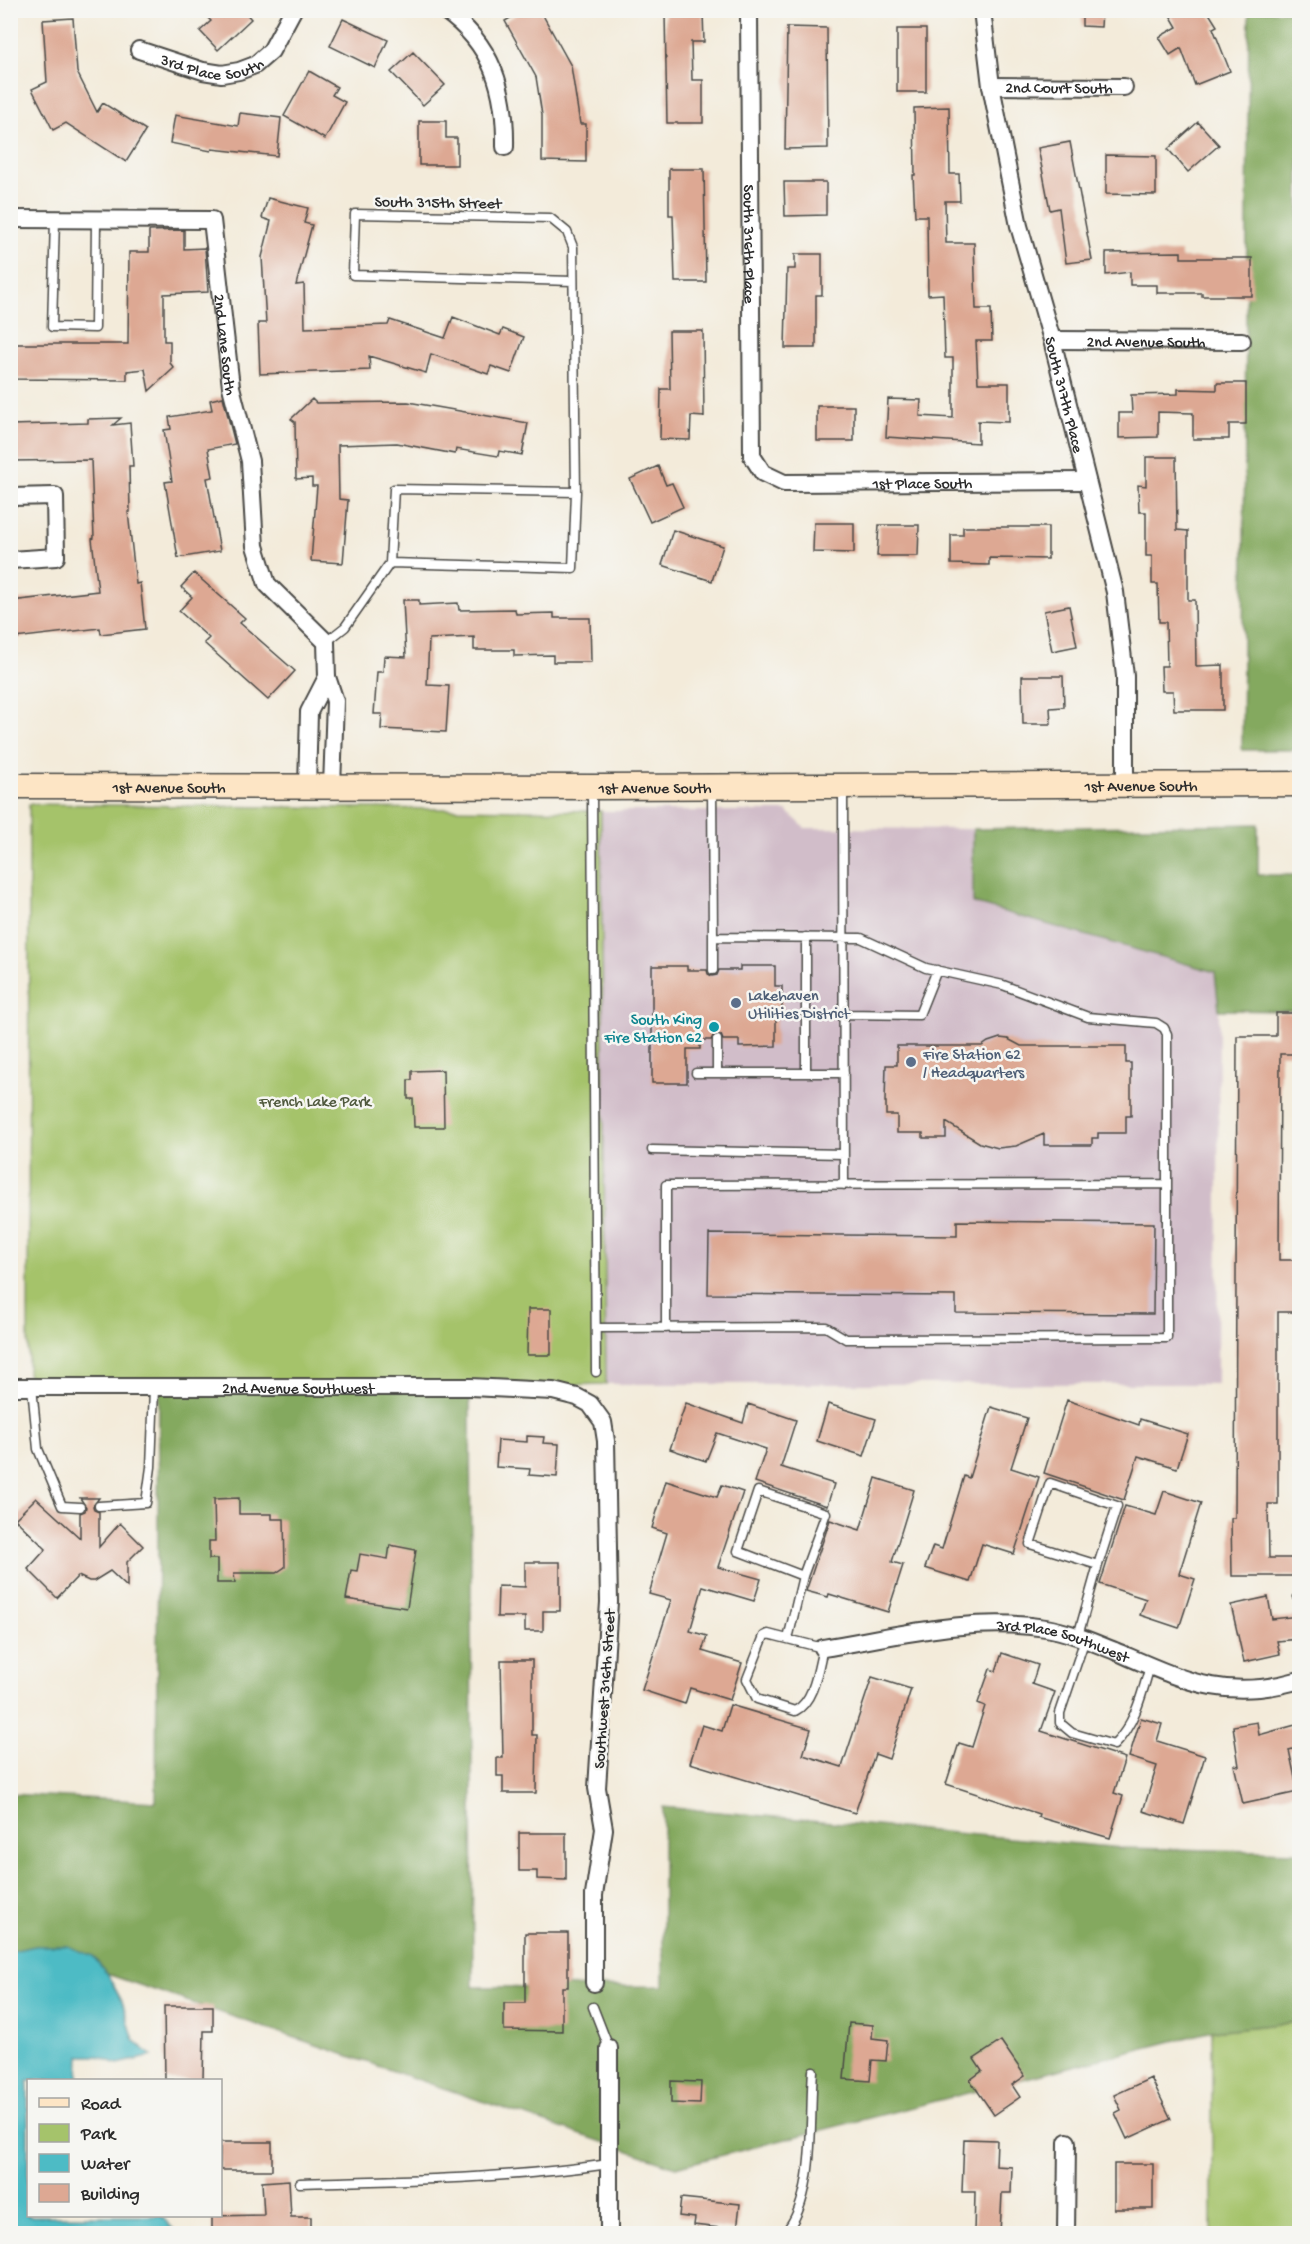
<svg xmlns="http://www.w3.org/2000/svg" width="1310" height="2244" viewBox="0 0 1310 2244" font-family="'Gochi Hand',sans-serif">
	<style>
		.industrial { fill: #d1bdc9 }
		.green { fill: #a5c36b; stroke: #68774b; stroke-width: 1.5 }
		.forest { fill: #84a95f; stroke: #586a45; stroke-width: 1.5 }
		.water { fill: #4dbbc5; stroke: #3c7378; stroke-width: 1.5 }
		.building { fill: #dda893 }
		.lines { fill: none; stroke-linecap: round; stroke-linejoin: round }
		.lane-casing { stroke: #494845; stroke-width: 11 }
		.street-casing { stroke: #494845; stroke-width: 20 }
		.secondary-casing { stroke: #494845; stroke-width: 27 }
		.lane { stroke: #fff; stroke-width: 8 }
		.street { stroke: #fff; stroke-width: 16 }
		.secondary { stroke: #fde5c5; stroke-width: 24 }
		.service-dot { fill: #5c6f8a; stroke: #f6f6f2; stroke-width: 2 }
		.culture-dot { fill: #0f9aa8; stroke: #f6f6f2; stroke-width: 2 }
		.labels { text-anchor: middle; stroke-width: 5; stroke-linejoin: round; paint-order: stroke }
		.street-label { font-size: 16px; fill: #2b2b2b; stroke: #f6f6f2 }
		.service-label { font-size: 16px; fill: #4e5e75; stroke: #f6f6f2; text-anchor: start }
		.culture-label { font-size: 16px; fill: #0d838f; stroke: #f6f6f2; text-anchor: end }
		.park-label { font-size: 16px; fill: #50593e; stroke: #f6f6f2 }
	</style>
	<rect width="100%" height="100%" fill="#f6f6f2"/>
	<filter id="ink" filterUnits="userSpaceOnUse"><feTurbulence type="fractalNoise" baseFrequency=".0167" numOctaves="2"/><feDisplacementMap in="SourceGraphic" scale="12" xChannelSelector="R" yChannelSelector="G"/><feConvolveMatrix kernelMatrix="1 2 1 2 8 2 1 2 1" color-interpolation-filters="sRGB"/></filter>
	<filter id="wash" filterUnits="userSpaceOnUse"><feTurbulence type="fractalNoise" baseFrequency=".008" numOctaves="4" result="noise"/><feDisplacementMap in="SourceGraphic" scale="24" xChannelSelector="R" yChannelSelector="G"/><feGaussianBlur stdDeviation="1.35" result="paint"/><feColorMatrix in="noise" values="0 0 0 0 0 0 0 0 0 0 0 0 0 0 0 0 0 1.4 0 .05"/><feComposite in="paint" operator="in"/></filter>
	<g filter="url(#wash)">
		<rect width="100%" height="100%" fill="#f3ebda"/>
		<path class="industrial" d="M 601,811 L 787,811 L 805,828 L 973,829 L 974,903 L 1216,972 L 1219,1010 L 1217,1384 L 606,1384 Z"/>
		<path class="green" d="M 29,804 L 601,811 L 606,1384 L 470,1387 L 28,1387 Z
			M 1299,2022 L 1299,2233 L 1212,2233 L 1212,2031 Z"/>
		<path class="forest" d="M 1249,11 L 1299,11 L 1299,750 L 1242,750 Z
			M 1258,824 L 1258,875 L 1299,875 L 1299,1011 L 1219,1010 L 1215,972 L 973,903 L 973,829 Z
			M 470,1387 L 473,1987 L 663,1986 L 663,1807 L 1122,1848 L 1299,1852 L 1299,2022 L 1212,2031 L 676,2167 L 107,1974 L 93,1956 L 36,1946 L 11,1951 L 10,1794 L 156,1802 L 159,1388 Z"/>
		<path class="water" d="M 36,1946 L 67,1946 L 93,1956 L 107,1974 L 122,2001 L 134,2040 L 152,2056 L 118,2064 L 97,2056 L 80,2056 L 79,2080 L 28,2080 L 28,2216 L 161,2216 L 177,2233 L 11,2233 L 11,1951 Z"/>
		<g id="blocks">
			<path class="building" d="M 200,10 L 243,10 L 251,19 L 218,50 L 200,31 L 211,21 Z
				M 524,10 L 540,10 L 571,66 L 580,124 L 586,124 L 586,162 L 542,161 L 542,115 L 536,77 L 505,21 Z
				M 1082,10 L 1102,10 L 1101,27 L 1082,26 Z
				M 1167,10 L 1207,10 L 1217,26 L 1213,28 L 1230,71 L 1195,85 L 1181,48 L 1170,55 L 1159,37 L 1177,27 Z
				M 665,13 L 703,13 L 704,42 L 691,42 L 692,80 L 703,80 L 703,123 L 667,123 Z
				M 73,18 L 77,72 L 97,112 L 103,103 L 146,130 L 126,162 L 66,123 L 53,130 L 32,89 L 47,82 L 43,20 Z
				M 343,19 L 388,40 L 375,68 L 330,46 Z
				M 787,27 L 827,28 L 828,148 L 785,149 Z
				M 897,29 L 926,29 L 926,92 L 897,92 Z
				M 413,52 L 445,85 L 423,105 L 391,72 Z
				M 309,71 L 337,87 L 332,95 L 345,102 L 325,139 L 284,116 Z
				M 949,107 L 950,174 L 959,174 L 960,201 L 945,201 L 946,243 L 974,243 L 976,309 L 991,309 L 992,341 L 976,341 L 978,383 L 1009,383 L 1009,422 L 978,421 L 978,443 L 886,437 L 888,399 L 921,400 L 920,416 L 953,418 L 953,358 L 945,358 L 943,294 L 928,295 L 927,216 L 915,216 L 913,175 L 915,175 L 914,108 Z
				M 240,113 L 281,118 L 277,156 L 212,149 L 211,151 L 170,143 L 175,115 L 238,126 Z
				M 419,121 L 446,121 L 446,138 L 457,138 L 457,165 L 419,165 Z
				M 1198,122 L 1219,145 L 1188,172 L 1168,149 Z
				M 1070,142 L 1092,260 L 1066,263 L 1059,208 L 1050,210 L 1038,148 Z
				M 1106,155 L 1156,156 L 1156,195 L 1106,194 Z
				M 669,169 L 704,169 L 706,282 L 675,282 L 673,215 L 669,215 Z
				M 784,182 L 826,182 L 826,215 L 785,216 Z
				M 268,198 L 308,208 L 304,223 L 312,225 L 296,285 L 304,284 L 305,328 L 388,325 L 390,320 L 445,338 L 453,317 L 500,335 L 503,329 L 524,337 L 511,373 L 491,366 L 488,374 L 431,354 L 426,373 L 369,356 L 370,370 L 260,374 L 258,323 L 266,323 L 262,257 L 271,221 L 262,218 Z
				M 184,230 L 184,249 L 205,248 L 208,292 L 164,294 L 164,341 L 170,341 L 170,363 L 174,368 L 149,391 L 145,369 L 127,371 L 127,380 L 10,379 L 10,344 L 128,344 L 129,252 L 149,252 L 149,231 Z
				M 1181,252 L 1181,258 L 1252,258 L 1252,296 L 1202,296 L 1202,293 L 1157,293 L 1157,285 L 1130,285 L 1130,272 L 1106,275 L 1106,253 Z
				M 795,254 L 822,254 L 822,295 L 816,295 L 816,348 L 785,348 L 787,269 L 795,269 Z
				M 669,331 L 703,331 L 704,417 L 691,416 L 690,440 L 660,439 L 661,389 L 670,389 Z
				M 1217,383 L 1246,383 L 1246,424 L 1229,424 L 1229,439 L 1193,439 L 1193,413 L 1158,412 L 1158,437 L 1119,438 L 1119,413 L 1132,413 L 1131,395 L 1178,394 L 1178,389 L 1217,390 Z
				M 223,397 L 235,444 L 208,449 L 213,477 L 207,478 L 220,551 L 178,558 L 165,482 L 172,481 L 164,430 L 171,429 L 169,417 L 212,410 L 210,400 Z
				M 312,399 L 316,403 L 408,402 L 528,423 L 522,455 L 499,451 L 498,456 L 456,449 L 455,454 L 397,443 L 338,445 L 339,499 L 348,500 L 343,563 L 311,561 L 317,486 L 312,486 L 312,478 L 296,479 L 295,422 L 291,419 Z
				M 817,406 L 854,406 L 854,441 L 817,441 Z
				M 121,418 L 113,425 L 130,423 L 133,466 L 129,466 L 130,512 L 128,512 L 136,584 L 140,583 L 145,629 L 101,634 L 100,628 L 15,638 L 11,601 L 98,591 L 92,539 L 94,538 L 91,460 L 10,461 L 10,425 L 88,423 L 88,419 Z
				M 1146,457 L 1176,457 L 1177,530 L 1188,531 L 1188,600 L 1195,600 L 1196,666 L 1223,665 L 1223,710 L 1174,710 L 1173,691 L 1162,691 L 1161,666 L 1167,666 L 1166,622 L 1159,622 L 1158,584 L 1152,584 L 1152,556 L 1146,556 L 1146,512 L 1139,512 L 1138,485 L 1146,486 Z
				M 658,466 L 666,485 L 672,483 L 683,507 L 650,522 L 630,479 Z
				M 814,523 L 854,523 L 854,553 L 813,552 Z
				M 879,525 L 919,525 L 918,556 L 877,556 Z
				M 963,527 L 1048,527 L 1048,559 L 989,558 L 989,565 L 951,564 L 951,535 L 963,535 Z
				M 673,530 L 723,546 L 712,581 L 662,565 Z
				M 194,573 L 245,618 L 240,623 L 295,671 L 268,700 L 204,643 L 209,638 L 179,611 L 192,597 L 181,587 Z
				M 403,600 L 419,600 L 419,605 L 458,603 L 459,610 L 515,609 L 516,614 L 554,613 L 554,618 L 590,618 L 591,662 L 553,662 L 553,655 L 514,656 L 514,650 L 474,650 L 474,637 L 429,639 L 427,685 L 449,686 L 446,732 L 381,729 L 382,714 L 374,714 L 377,672 L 383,672 L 384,656 L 406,657 Z
				M 1069,606 L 1077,646 L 1052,651 L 1044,611 Z
				M 1022,676 L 1063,676 L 1064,707 L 1050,708 L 1051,724 L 1023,724 Z
				M 652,966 L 687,966 L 687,970 L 707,970 L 708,974 L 712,976 L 717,975 L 719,970 L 740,970 L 740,966 L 775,966 L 775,986 L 782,986 L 782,1015 L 776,1015 L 776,1046 L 739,1047 L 739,1040 L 723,1040 L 721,1035 L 714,1034 L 711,1040 L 700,1040 L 700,1049 L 687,1049 L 687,1083 L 652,1083 Z
				M 1276,1013 L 1299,1013 L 1299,1054 L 1280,1054 L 1279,1260 L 1299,1260 L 1299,1312 L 1278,1312 L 1278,1504 L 1268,1504 L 1269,1558 L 1299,1558 L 1299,1576 L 1232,1576 L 1231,1518 L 1235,1518 L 1237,1036 L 1276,1036 Z
				M 1000,1038 L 1008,1039 L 1021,1046 L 1126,1046 L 1126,1063 L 1131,1063 L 1131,1116 L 1126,1116 L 1126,1133 L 1098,1133 L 1098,1138 L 1092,1138 L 1092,1145 L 1044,1145 L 1044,1134 L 1016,1146 L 998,1148 L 980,1143 L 946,1122 L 946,1138 L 923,1138 L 923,1133 L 897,1133 L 897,1115 L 886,1115 L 886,1102 L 885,1102 L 886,1065 L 897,1065 L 897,1046 L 982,1046 L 988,1042 Z
				M 443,1070 L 444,1127 L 414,1127 L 413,1099 L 408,1099 L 408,1080 L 412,1080 L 412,1071 Z
				M 957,1221 L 1154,1223 L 1153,1314 L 956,1313 L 956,1296 L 708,1294 L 709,1234 L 957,1236 Z
				M 528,1309 L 551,1309 L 551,1355 L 527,1355 Z
				M 1067,1400 L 1139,1425 L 1140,1419 L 1188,1434 L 1177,1468 L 1138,1456 L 1124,1500 L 1044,1473 Z
				M 686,1403 L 743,1423 L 748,1404 L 796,1420 L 781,1467 L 834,1484 L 827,1506 L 755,1482 L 766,1449 L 717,1433 L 706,1461 L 670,1449 Z
				M 828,1404 L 876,1419 L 864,1456 L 817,1441 Z
				M 991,1407 L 1027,1418 L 1011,1468 L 1039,1477 L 1014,1554 L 982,1544 L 970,1582 L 925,1568 L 933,1546 L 942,1549 L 964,1476 L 969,1478 Z
				M 527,1436 L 544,1437 L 543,1443 L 559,1444 L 557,1477 L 529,1475 L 530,1469 L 496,1467 L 498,1440 L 527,1442 Z
				M 876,1478 L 914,1490 L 892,1562 L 903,1565 L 888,1612 L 829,1594 L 828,1597 L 806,1591 L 830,1520 L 860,1530 Z
				M 666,1481 L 717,1497 L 722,1485 L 743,1492 L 718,1567 L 761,1579 L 754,1601 L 703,1586 L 690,1631 L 707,1636 L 702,1651 L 742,1663 L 730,1700 L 690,1688 L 685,1704 L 642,1690 L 671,1600 L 649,1594 L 667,1533 L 652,1528 Z
				M 1164,1491 L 1201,1503 L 1179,1574 L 1195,1579 L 1179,1628 L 1140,1615 L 1146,1599 L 1100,1584 L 1125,1506 L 1156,1515 Z
				M 36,1498 L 80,1538 L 80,1513 L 85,1511 L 86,1507 L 80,1498 L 99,1498 L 93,1506 L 94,1510 L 99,1512 L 99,1547 L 120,1523 L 143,1546 L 127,1562 L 127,1587 L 110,1571 L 94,1581 L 89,1581 L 78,1576 L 57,1598 L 28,1569 L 46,1549 L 15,1519 Z
				M 239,1498 L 239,1514 L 272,1514 L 272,1519 L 284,1519 L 285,1567 L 276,1573 L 234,1573 L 235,1583 L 217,1583 L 217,1559 L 209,1559 L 209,1541 L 215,1541 L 214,1499 Z
				M 390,1545 L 416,1550 L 407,1608 L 346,1599 L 351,1570 L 357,1571 L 360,1554 L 388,1559 Z
				M 525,1562 L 560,1562 L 560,1611 L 543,1611 L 543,1631 L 525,1631 L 525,1617 L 497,1617 L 498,1586 L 525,1587 Z
				M 1268,1597 L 1272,1619 L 1299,1616 L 1299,1639 L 1277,1641 L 1280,1654 L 1244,1662 L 1231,1605 Z
				M 1002,1653 L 1038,1665 L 1032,1684 L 1055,1692 L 1041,1731 L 1125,1758 L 1114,1793 L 1123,1796 L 1110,1838 L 1038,1817 L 1039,1814 L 946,1784 L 959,1743 L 972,1747 L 985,1706 L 978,1703 L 990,1669 L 996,1671 Z
				M 501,1660 L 532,1660 L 532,1735 L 537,1735 L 536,1793 L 503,1793 L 503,1776 L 497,1776 L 497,1758 L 503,1758 Z
				M 872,1677 L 911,1689 L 889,1759 L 875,1754 L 855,1813 L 690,1763 L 702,1725 L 722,1731 L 730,1705 L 811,1729 L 803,1755 L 842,1767 Z
				M 1141,1718 L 1162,1724 L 1157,1741 L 1205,1756 L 1184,1824 L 1143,1811 L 1157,1766 L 1129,1757 Z
				M 1257,1722 L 1259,1735 L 1299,1724 L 1299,1747 L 1289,1750 L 1298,1792 L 1243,1804 L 1234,1765 L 1239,1766 L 1233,1726 Z
				M 519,1833 L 566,1833 L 566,1880 L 537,1879 L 537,1871 L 519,1871 Z
				M 525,1933 L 568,1933 L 568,1987 L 562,1987 L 562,2031 L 504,2030 L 504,2003 L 525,2003 Z
				M 164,2006 L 213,2006 L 213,2031 L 204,2031 L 203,2080 L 165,2080 Z
				M 849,2023 L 873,2025 L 872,2038 L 888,2040 L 886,2061 L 872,2060 L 870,2081 L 844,2079 Z
				M 1001,2041 L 1025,2076 L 1012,2085 L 1020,2097 L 994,2115 L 970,2080 L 982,2071 L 974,2059 Z
				M 1151,2078 L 1171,2119 L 1127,2139 L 1115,2113 L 1121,2110 L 1114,2095 Z
				M 671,2081 L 701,2082 L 700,2104 L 671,2103 Z
				M 964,2139 L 997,2140 L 996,2166 L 1012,2167 L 1011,2193 L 1002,2193 L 1000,2234 L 974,2234 L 975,2192 L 962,2192 Z
				M 220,2142 L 272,2142 L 272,2170 L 220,2170 Z
				M 1114,2164 L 1153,2164 L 1153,2209 L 1114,2209 Z
				M 289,2180 L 291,2217 L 311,2217 L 311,2234 L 212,2234 L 212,2216 L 264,2215 L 262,2182 Z
				M 681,2198 L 740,2204 L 737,2230 L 694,2225 L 695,2218 L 679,2216 Z"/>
		</g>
	</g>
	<g filter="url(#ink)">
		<use href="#blocks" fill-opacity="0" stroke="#494845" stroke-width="1.5"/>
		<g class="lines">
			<g class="lane-casing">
				<path id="lane" d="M 55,219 L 52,327 L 95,328 L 96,219
					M 390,563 L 573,568 L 576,492 L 573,247 L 567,232 L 550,218 L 355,214 L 353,275 L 573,281
					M 326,642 L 345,627 L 390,563 L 394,489 L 576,492
					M 712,787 L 713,937 L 861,938 L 926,968 L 1003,985 L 1088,1017 L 1156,1023 L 1164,1028 L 1167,1034 L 1167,1184
					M 843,789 L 844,1185
					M 592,790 L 596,1372
					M 713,937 L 713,970
					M 806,937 L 806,1073
					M 844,1014 L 919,1015 L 937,970
					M 717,1040 L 717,1073
					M 696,1073 L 844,1073
					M 652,1150 L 844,1154
					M 596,1328 L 826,1327 L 846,1339 L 1167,1338 L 1167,1184 L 666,1185 L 666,1328
					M 32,1387 L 38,1449 L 62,1506 L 80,1507
					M 99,1506 L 146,1503 L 151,1467 L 154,1388
					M 1298,1597 L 1300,1597
					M 768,1634 L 823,1648 C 818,1667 815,1701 795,1711 L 757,1699 L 747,1679 L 764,1636 Z
					M 1078,1636 L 1098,1565 L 1030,1544 L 1050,1483 L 1117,1506 L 1098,1565
					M 788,1639 L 803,1576 L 738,1551 L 758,1491 L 826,1513 L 803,1576
					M 1085,1639 L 1060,1713 L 1060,1723 L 1072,1733 L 1114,1745 C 1135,1724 1142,1694 1150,1666
					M 593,2007 L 609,2048
					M 300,2183 C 403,2180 507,2179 609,2164
					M 784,2234 C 817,2198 809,2118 813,2071"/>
			</g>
			<g class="street-casing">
				<g id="street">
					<path d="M 444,10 C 493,44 506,91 505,147"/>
					<path id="s1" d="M 749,10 L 752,456 L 763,473 L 784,483 L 1086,481"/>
					<path id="s2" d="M 982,10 L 991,86 L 1019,226 L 1052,340 L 1115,592 L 1125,676 L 1125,784"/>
					<path id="s3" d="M 139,50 L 203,71 L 222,74 L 239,71 L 255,65 L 271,51 L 293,10"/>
					<path id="s4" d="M 991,86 L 1124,87"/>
					<path id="s5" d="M 10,219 L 212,220 L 231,387 L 250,461 L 255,546 L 267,584 L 326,642 L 327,677"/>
					<path id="s6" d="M 1052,340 L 1242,341"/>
					<path d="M 10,497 L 55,496 L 56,557 L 10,560"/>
					<path d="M 307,787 L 309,712 L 327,677 L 335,701 L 332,787"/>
					<path id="s7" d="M 10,1387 L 470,1387 L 553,1391 L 577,1397 L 590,1404 L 603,1422 L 606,1441 L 609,1602 L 597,1788 L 604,1829 L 594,1895 L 594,1983"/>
					<path id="s8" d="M 823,1648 C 896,1636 972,1616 1046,1628 C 1070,1632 1092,1642 1115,1651 C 1183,1680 1224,1702 1300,1680"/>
					<path d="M 609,2048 L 609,2234"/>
					<path d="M 1066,2234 L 1067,2142"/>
				</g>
			</g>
			<g class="secondary-casing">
				<g id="secondary">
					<path id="s9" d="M 10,786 L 600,787 L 1300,784"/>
				</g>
			</g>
			<use href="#lane" class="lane"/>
			<use href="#street" class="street"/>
			<use href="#secondary" class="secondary"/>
		</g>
	</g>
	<g class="service-dot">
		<circle cx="736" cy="1003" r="6"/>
		<circle cx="911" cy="1062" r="6"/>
	</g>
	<circle class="culture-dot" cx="714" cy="1027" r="6"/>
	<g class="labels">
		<g class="street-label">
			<text dy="6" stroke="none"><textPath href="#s3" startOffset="76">3rd Place South</textPath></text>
			<text dy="6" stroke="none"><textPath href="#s4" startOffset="68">2nd Court South</textPath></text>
			<text transform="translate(438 201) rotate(1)" y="6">South 315th Street</text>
			<text dy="6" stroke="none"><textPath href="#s1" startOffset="234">South 316th Place</textPath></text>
			<text dy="6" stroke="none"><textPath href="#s6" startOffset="94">2nd Avenue South</textPath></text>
			<text dy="6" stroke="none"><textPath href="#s5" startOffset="327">2nd Lane South</textPath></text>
			<text dy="6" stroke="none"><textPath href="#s2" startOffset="394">South 317th Place</textPath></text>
			<text dy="6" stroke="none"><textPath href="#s1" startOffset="628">1st Place South</textPath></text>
			<text dy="6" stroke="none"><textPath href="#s9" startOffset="1131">1st Avenue South</textPath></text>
			<text dy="6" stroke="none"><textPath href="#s9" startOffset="159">1st Avenue South</textPath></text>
			<text dy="6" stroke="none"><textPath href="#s9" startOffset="645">1st Avenue South</textPath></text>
			<text dy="6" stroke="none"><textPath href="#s7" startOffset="288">2nd Avenue Southwest</textPath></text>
			<text dy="6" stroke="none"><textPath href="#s8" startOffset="244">3rd Place Southwest</textPath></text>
			<text transform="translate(603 1689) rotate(-86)" y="6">Southwest 316th Street</text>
		</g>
		<g class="service-label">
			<text x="748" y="1000">Lakehaven<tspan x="748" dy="18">Utilities District</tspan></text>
			<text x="923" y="1059">Fire Station 62<tspan x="923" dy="18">/ Headquarters</tspan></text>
		</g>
		<g class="culture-label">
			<text x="702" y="1024">South King<tspan x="702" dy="18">Fire Station 62</tspan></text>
		</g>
		<g class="park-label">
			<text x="315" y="1106">French Lake Park</text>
		</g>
	</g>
	<rect width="1310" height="2244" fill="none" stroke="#f6f6f2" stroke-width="36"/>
	<rect x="27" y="2079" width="195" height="138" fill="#f6f6f2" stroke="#a5a5a2" stroke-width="1.5"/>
	<rect x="39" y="2098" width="30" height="9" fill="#fde5c5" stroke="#a5a5a2" stroke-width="1.5"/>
	<text x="81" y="2109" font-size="18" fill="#2b2b2b">Road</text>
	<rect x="39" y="2124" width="30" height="18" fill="#a5c36b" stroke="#a5a5a2" stroke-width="1.5"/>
	<text x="81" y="2139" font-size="18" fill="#2b2b2b">Park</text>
	<rect x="39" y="2154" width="30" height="18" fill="#4dbbc5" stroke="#a5a5a2" stroke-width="1.5"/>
	<text x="81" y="2169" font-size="18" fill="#2b2b2b">Water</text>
	<rect x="39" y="2184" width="30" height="18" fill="#dda893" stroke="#a5a5a2" stroke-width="1.5"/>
	<text x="81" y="2199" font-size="18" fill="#2b2b2b">Building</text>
</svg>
